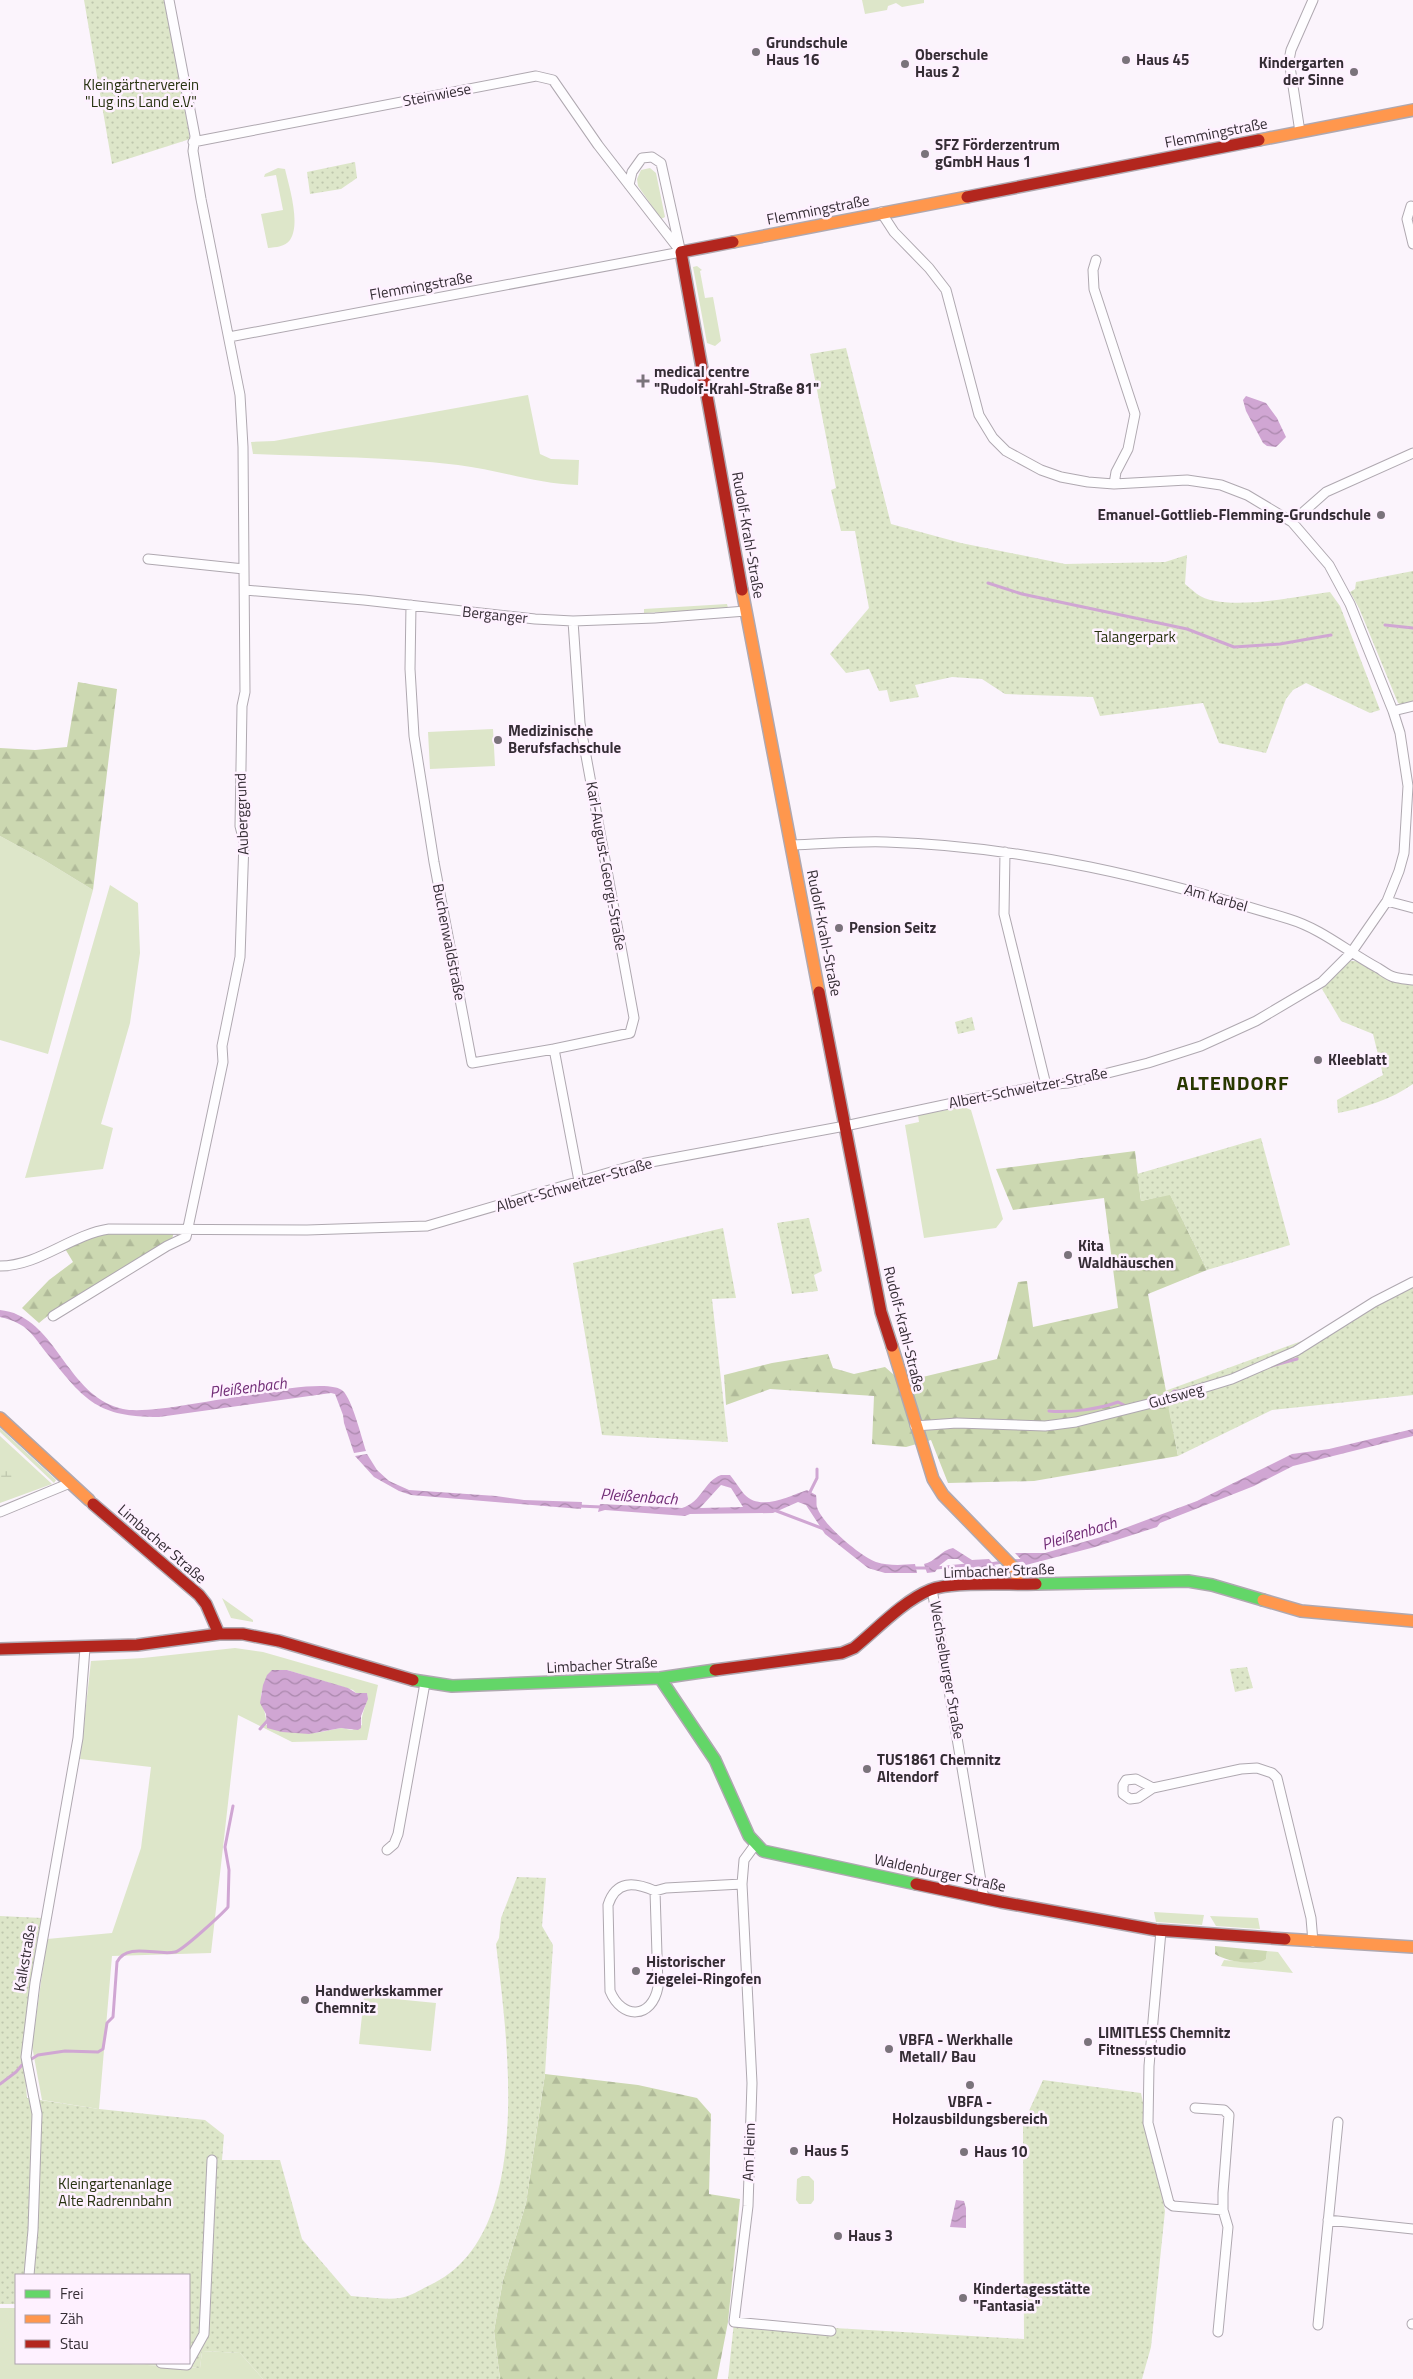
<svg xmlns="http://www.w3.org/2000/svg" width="1413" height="2379" viewBox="0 0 1413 2379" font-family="'Titillium Web',sans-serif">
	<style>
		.grass { fill: #dde6c9; fill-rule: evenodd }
		.forest { fill: url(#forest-firs) }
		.wetland { fill: url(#wetland-marsh) }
		.park { fill: url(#park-dots) }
		.water { fill: url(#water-waves); fill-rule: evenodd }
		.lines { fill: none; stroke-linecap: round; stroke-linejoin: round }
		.stream { stroke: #d0a6d3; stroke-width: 3 }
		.street-casing { stroke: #afa8b0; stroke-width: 11 }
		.fast-casing { stroke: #afa8b0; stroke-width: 14 }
		.slow-casing { stroke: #afa8b0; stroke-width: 14 }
		.jam-casing { stroke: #afa8b0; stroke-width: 14 }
		.street { stroke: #fefdff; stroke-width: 9 }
		.fast { stroke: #63d668; stroke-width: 11 }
		.slow { stroke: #ff974d; stroke-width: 11 }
		.jam { stroke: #b3261e; stroke-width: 11 }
		.poi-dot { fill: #7a737b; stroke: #fef1ff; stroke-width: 2 }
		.labels { text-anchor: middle; stroke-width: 5; stroke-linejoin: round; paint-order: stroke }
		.poi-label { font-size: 15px; font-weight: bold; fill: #352d35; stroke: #fef1ff; text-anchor: start }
		.park-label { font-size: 15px; fill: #283311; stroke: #fef1ff }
		.street-label { font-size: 15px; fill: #352d35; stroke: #fef1ff }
		.water-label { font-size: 16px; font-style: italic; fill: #712c76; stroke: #fef1ff }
		.district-label { font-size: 20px; font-weight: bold; letter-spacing: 1px; fill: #283700; stroke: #fef1ff }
	</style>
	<defs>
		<pattern id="forest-firs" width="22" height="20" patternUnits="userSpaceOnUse" patternTransform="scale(1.25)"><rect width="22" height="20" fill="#ccd8b1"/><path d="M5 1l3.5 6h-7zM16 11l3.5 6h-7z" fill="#b0ba99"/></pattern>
		<pattern id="wetland-marsh" width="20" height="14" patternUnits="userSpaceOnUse" patternTransform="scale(1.25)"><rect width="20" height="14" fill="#dde6c9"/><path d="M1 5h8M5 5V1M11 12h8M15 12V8" fill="none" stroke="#bec6ad"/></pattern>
		<pattern id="park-dots" width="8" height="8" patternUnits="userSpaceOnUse" patternTransform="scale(1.25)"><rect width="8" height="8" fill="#dde6c9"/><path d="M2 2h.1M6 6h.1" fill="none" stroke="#bec6ad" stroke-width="1.8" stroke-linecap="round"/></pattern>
		<pattern id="water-waves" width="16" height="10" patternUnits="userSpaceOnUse" patternTransform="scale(1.25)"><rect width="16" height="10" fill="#d0a6d3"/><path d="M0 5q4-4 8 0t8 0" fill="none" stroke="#aa88ac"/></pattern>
	</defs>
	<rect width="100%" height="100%" fill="#fbf4fc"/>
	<path class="grass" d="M 862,0 L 924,0 L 924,3 L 902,7 L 896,3 L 888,6 L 887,10 L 865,14 Z
		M 278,168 L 285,169 C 289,186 301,224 290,240 C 285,247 276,247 268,248 L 261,214 L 283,210 L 276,175 L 264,177 L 265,174 Z
		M 650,168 L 656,173 L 665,217 L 661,219 L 638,186 L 637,179 L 641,170 Z
		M 697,266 L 702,270 L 700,271 L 705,298 L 713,297 L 721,341 L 715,346 L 707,343 L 693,267 Z
		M 528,395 L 540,454 L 551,459 L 579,460 L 578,485 C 537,484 499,470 458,465 C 390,457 322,457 253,454 L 251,442 L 274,441 Z
		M 727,604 L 728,608 L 712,610 L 644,613 L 644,609 Z
		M 493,729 L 495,766 L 430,769 L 428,732 Z
		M 0,836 L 44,860 L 93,890 L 48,1054 L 0,1040 Z
		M 110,885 L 138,903 L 140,953 L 130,1023 L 101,1124 L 113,1128 L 103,1169 L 25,1178 Z
		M 964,1107 L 971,1110 L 1003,1219 L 996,1228 L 924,1238 L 905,1125 L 919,1122 L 918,1115 Z
		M 0,1428 L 56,1480 L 54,1483 L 0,1432 Z
		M 0,1436 L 52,1484 L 0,1503 Z
		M 222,1598 L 253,1620 L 253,1622 L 231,1618 Z
		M 235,1648 L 263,1652 L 378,1685 L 367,1740 L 292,1742 L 238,1715 L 211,1953 L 112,1956 L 99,2109 L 42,2100 L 32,2046 L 47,1939 L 112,1933 L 141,1848 L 151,1767 L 80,1759 L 91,1661 L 143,1658 ZM 287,1670 L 353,1690 L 356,1693 L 367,1693 C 369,1703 360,1713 362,1725 L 352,1730 L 341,1728 L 316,1733 L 266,1725 C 267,1713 261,1706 261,1693 Z
		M 1154,1912 L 1204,1915 L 1202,1925 L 1156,1922 Z
		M 1210,1916 L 1258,1918 L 1260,1929 L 1216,1926 Z
		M 1267,1951 L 1278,1952 L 1293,1973 L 1221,1966 L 1224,1960 L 1255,1963 L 1266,1959 Z
		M 364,1996 L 436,2003 L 431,2051 L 359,2044 Z
		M 802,2176 L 809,2176 L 814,2181 L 814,2200 L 811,2204 L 799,2204 L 796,2200 L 797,2179 Z
		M 0,2308 L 16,2308 L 16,2363 L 112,2363 L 200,2368 L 202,2351 L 240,2353 L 263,2379 L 0,2379 Z"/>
	<path class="forest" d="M 78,682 L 117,689 L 93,890 L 44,860 L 0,836 L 0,748 L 35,750 L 67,747 Z
		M 1135,1151 L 1141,1201 L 1170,1194 L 1207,1270 L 1148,1294 L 1178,1456 L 1034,1481 L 948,1483 L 931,1440 L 906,1447 L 872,1444 L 874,1396 L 770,1389 L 726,1405 L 724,1375 L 772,1363 L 828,1354 L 833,1368 L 854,1374 L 885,1367 L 902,1382 L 997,1359 L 1018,1282 L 1027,1281 L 1033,1327 L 1118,1308 L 1104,1198 L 1013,1210 L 996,1169 Z
		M 119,1231 L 174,1232 L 172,1239 L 51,1313 L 39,1323 L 22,1308 L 49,1280 L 73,1262 L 64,1247 L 95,1235 Z
		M 1215,1946 L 1267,1951 L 1266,1959 C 1256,1967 1225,1961 1215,1954 Z
		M 545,2074 L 638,2085 L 697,2098 L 711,2114 L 709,2194 L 740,2199 L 728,2322 L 717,2379 L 500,2379 L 494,2331 L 503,2280 L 526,2203 Z"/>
	<path class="wetland" d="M 0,1460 L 14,1473 L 15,1481 L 0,1478 Z"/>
	<path class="park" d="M 84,0 L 165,0 L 190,139 L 112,164 Z
		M 355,162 L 357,178 L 341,189 L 310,194 L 307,172 Z
		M 846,348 L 891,524 L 961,543 L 1065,564 L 1165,562 L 1187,555 L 1185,584 C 1189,587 1193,591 1197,594 C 1223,613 1299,596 1330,592 L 1340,606 L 1380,710 L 1370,713 L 1306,683 L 1293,690 L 1286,699 L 1266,753 L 1219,743 L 1203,703 L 1100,716 L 1093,697 L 1005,694 L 982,679 L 952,677 L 915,685 L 919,697 L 890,702 L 887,690 L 879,691 L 869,669 L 846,673 L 830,654 L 869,608 L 855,531 L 841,531 L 831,490 L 836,488 L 810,354 Z
		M 1413,571 L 1413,704 L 1404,706 L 1398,703 L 1359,608 L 1350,592 L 1355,589 L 1356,582 Z
		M 1348,961 L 1355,961 L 1393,981 L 1413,984 L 1413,1084 C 1392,1099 1364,1108 1338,1113 L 1337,1100 L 1383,1075 L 1373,1034 L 1341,1021 L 1322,989 Z
		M 972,1017 L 975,1030 L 958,1034 L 955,1022 Z
		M 1261,1138 L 1290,1245 L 1207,1270 L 1170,1195 L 1141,1201 L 1137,1174 Z
		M 809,1218 L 822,1271 L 814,1275 L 818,1291 L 792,1294 L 777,1223 Z
		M 723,1228 L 736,1298 L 712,1299 L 728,1442 L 602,1435 L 573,1263 Z
		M 1413,1284 L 1413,1395 L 1272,1410 L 1178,1456 L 1165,1391 L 1310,1338 Z
		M 1247,1667 L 1253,1688 L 1235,1692 L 1230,1669 Z
		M 517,1877 L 546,1878 L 542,1926 L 553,1945 L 545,2074 L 526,2203 L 503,2280 L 494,2331 L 500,2379 L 263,2379 L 240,2353 L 202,2351 L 200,2368 L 112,2363 L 189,2363 L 189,2275 L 16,2275 L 16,2304 L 0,2304 L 0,1916 L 42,1918 C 33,1977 21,2038 27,2098 L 99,2109 L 205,2120 L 224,2135 L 222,2160 L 280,2160 L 302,2239 L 351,2296 C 366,2297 385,2300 400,2298 C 409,2297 420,2290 428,2286 C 537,2239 507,2039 496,1944 L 499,1938 L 501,1918 Z
		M 1043,2080 L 1141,2093 L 1165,2211 L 1151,2347 L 1142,2379 L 728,2379 L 734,2322 L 1024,2339 L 1023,2124 Z"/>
	<path class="water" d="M 1246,396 L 1266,403 L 1277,418 L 1286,437 L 1276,447 L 1267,446 L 1263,443 L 1246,411 L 1243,400 Z
		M 0,1310 C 6,1311 13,1312 18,1315 C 59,1333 72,1398 123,1409 C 164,1418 322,1371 343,1391 C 352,1399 362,1439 366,1451 L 354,1453 L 344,1423 L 343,1415 L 335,1394 L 331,1393 L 159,1417 C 98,1417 85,1401 49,1356 C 31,1334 29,1324 0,1317 Z
		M 1413,1429 L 1413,1436 L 1293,1466 L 1254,1486 L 1160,1523 L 1157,1527 L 1095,1547 L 1026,1565 L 1015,1553 L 1045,1553 L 1101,1537 L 1197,1501 L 1292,1454 L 1329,1449 Z
		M 367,1454 L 377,1470 L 389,1481 L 409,1490 L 496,1496 L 524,1500 L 582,1502 L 581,1509 L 411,1495 L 399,1491 L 374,1477 L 355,1456 Z
		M 721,1475 L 730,1475 C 735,1481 739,1488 744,1494 C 760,1512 789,1496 807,1490 L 816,1495 C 817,1499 816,1504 817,1507 C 822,1524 860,1556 876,1562 C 889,1566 902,1565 915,1564 L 917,1573 L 885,1573 L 868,1568 L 825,1534 L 806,1505 L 798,1502 L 773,1513 L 690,1514 L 685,1516 L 605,1510 L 598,1512 L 600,1504 L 682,1508 C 702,1502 704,1481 721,1475 ZM 721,1485 L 731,1488 L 743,1507 L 700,1508 Z
		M 953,1548 L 972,1560 L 989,1559 L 996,1567 L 970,1568 L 958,1559 L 948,1559 L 940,1565 L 935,1572 L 927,1573 L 924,1564 C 935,1562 941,1550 953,1548 Z
		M 272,1670 L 287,1670 L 348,1688 L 356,1693 L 367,1693 L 368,1699 L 361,1716 L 361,1728 L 358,1730 L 341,1728 L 309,1734 L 282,1732 L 267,1728 L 266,1714 L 260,1703 L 263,1685 L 267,1675 Z
		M 956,2200 L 964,2201 L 966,2208 L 966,2228 L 950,2227 Z"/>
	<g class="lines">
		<path class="stream" d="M 988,583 L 1022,594 L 1187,629 L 1234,647 L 1280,644 L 1331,635
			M 1385,625 L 1413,628
			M 1271,1366 L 1297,1359
			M 1169,1396 L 1174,1391 L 1181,1391
			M 1049,1411 C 1069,1413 1100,1409 1118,1402 L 1128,1407
			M 809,1494 L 817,1478 L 817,1469
			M 578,1506 L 602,1507
			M 774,1510 L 824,1529
			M 1012,1561 L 1026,1560
			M 990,1564 L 1003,1562
			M 914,1568 L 928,1568
			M 936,1568 L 967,1565
			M 260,1729 L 268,1720
			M 0,2084 L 16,2072 L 22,2065 L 38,2055 L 65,2051 L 98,2052 L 103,2049 L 107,2023 L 113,2017 L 117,1962 C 127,1942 157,1956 175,1952 C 182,1951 222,1914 228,1907 L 229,1870 L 225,1847 L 233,1806"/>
		<g class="street-casing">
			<path id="street" d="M 1300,132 L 1289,60 L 1291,50 L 1313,0
				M 193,142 L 536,76 L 553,80 L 598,145 L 681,252
				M 629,185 L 632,172 L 642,158 L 652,157 L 661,163 L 680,249
				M 1411,206 L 1407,219 L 1413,244
				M 1096,260 L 1093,270 L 1094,289 L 1135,414 L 1128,449 L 1116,472 L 1114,484
				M 229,337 L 681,252
				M 1292,522 L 1326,492 L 1413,453
				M 148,559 L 244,569
				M 245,590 L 364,600 L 535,619 L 573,621 L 655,618 L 746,611
				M 411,605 L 410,669 L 414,736 L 434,862 L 472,1063 L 554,1049 L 579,1181
				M 1393,711 L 1413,706
				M 792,845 C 823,844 855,841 886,842 C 1024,846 1157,879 1289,919 C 1322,929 1348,952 1378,968 C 1383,971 1389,976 1394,977 C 1400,979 1407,979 1413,980
				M 1005,852 L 1004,914 L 1046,1085
				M 1387,901 L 1413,908
				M 554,1049 L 630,1033 L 634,1018 L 580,723 L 573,621
				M 0,1266 C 39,1266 70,1235 109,1229 L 307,1230 L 427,1226 L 635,1165 L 845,1126 L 972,1099 L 1046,1085 L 1068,1083 L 1148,1063 L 1201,1046 L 1256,1021 L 1322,982 L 1351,953 L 1387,901 L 1399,871 L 1404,853 L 1408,786 L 1400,733 L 1393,711 L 1350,604 L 1329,565 L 1292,522 L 1247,495 L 1221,485 L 1187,480 L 1114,484 L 1088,482 L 1061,477 L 1041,470 L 1006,451 L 993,438 L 979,415 L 946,290 L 929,268 L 894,232 L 881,212
				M 53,1316 L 167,1246 L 186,1237 L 223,1062 L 222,1046 L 240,957 L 244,841 L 240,826 L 242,706 L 245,692 L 243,447 L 240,395 L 201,199 L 193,151 L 195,136 L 169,0
				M 915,1426 L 957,1423 L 1045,1426 L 1076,1422 L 1160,1401 L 1232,1379 L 1296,1351 L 1374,1302 L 1413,1282
				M 0,1512 L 70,1483
				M 932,1589 L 984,1899
				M 1153,1788 L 1136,1779 L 1126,1780 L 1123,1785 L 1123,1794 L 1130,1799 L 1138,1798 L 1153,1788 L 1241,1769 L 1257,1768 L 1272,1773 L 1277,1778 L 1311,1918 L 1313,1942
				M 755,1845 L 744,1860 L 742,1884 L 752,2083 L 748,2206 L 734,2322 L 831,2331
				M 387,1850 L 394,1844 L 398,1834 L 425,1683
				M 655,1891 L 658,1987 C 652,2019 622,2020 610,1991 L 608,1905 C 616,1880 634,1882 655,1891 L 666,1888 L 742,1884
				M 1161,1931 L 1149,2066 L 1148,2123 L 1169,2203 L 1173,2206 L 1223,2210
				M 1195,2108 L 1224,2110 L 1229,2115 L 1223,2193 L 1223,2210 L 1228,2227 L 1218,2332
				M 1328,2220 L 1413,2229
				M 29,2275 L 33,2230 L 37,2114 L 26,2057 L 35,1983 L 78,1738 L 85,1648
				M 1412,2324 L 1413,2324
				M 1318,2325 L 1338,2122
				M 189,2361 L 204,2334 L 212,2160
				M 161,2363 L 187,2365 L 188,2363"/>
		</g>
		<g class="fast-casing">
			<path id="fast" d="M 1036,1584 L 1188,1581 L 1212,1585 L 1263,1600
				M 660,1678 L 715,1760 L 749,1836 L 763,1851 L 916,1884
				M 413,1680 L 452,1686 L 660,1678 L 715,1670"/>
		</g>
		<g class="slow-casing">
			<path id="slow" d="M 1259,140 L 1413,110
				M 733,242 L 967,197
				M 742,590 L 819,992
				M 892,1346 L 933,1479 L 943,1495 L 1017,1571 L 1017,1584
				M 0,1418 L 89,1500
				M 1263,1600 L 1301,1611 L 1413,1621
				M 1285,1939 L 1413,1947"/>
		</g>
		<g class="jam-casing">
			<path id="jam" d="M 967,197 L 1259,140
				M 733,242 L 681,252 L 742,590
				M 819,992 L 881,1312 L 892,1346
				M 93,1504 L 199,1595 L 206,1604 L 219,1634
				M 0,1649 L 137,1645 L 219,1634 L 243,1634 L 279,1641 L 413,1680
				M 715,1670 L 842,1653 L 854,1648 C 876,1630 903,1601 930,1590 C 951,1581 1011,1585 1036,1584
				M 916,1884 L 1001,1902 L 1156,1930 L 1285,1939"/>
		</g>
		<use href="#street" class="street"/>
		<use href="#fast" class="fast"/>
		<use href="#slow" class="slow"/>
		<use href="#jam" class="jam"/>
	</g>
	<g class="poi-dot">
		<circle cx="756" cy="52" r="5"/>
		<circle cx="1126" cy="60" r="5"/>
		<circle cx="905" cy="64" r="5"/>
		<circle cx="1354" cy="72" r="5"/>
		<circle cx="925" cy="154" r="5"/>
		<path d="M640.5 373.5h5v5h5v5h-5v5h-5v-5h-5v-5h5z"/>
		<circle cx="1381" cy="515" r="5"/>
		<circle cx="498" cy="740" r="5"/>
		<circle cx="839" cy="928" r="5"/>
		<circle cx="1318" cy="1060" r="5"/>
		<circle cx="1068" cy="1255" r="5"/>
		<circle cx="867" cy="1769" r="5"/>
		<circle cx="636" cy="1971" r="5"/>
		<circle cx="305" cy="2000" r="5"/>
		<circle cx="1088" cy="2042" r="5"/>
		<circle cx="889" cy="2049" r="5"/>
		<circle cx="970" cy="2085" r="5"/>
		<circle cx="794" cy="2151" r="5"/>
		<circle cx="964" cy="2152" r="5"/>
		<circle cx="838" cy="2236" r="5"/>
		<circle cx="963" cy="2298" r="5"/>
	</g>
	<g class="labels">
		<g class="poi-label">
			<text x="766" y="48">Grundschule<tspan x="766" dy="17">Haus 16</tspan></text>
			<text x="915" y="60">Oberschule<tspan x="915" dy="17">Haus 2</tspan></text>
			<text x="1136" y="65">Haus 45</text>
			<text x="1344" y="68" text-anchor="end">Kindergarten<tspan x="1344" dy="17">der Sinne</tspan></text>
			<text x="935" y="150">SFZ Förderzentrum<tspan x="935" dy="17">gGmbH Haus 1</tspan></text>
			<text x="654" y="377">medical centre<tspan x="654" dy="17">"Rudolf-Krahl-Straße 81"</tspan></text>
			<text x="1371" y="520" text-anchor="end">Emanuel-Gottlieb-Flemming-Grundschule</text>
			<text x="508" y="736">Medizinische<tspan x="508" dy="17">Berufsfachschule</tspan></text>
			<text x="849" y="933">Pension Seitz</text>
			<text x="1328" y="1065">Kleeblatt</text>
			<text x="1078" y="1251">Kita<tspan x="1078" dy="17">Waldhäuschen</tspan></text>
			<text x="877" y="1765">TUS1861 Chemnitz<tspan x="877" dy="17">Altendorf</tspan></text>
			<text x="646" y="1967">Historischer<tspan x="646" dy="17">Ziegelei-Ringofen</tspan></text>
			<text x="315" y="1996">Handwerkskammer<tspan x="315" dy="17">Chemnitz</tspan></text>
			<text x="1098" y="2038">LIMITLESS Chemnitz<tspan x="1098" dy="17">Fitnessstudio</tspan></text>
			<text x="899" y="2045">VBFA - Werkhalle<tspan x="899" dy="17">Metall/ Bau</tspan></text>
			<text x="970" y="2107" text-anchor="middle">VBFA -<tspan x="970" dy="17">Holzausbildungsbereich</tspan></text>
			<text x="804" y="2156">Haus 5</text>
			<text x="974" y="2157">Haus 10</text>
			<text x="848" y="2241">Haus 3</text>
			<text x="973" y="2294">Kindertagesstätte<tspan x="973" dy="17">"Fantasia"</tspan></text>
		</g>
		<g class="park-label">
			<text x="141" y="90">Kleingärtnerverein<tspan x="141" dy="17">"Lug ins Land e.V."</tspan></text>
			<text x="1135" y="642">Talangerpark</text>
			<text x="115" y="2189">Kleingartenanlage<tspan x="115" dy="17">Alte Radrennbahn</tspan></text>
		</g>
		<g class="street-label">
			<text transform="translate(437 95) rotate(-11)" y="5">Steinwiese</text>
			<text transform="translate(1216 133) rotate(-11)" y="5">Flemmingstraße</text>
			<text transform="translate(818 210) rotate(-11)" y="5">Flemmingstraße</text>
			<text transform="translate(421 286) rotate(-10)" y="5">Flemmingstraße</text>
			<text transform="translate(748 535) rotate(80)" y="5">Rudolf-Krahl-Straße</text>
			<text transform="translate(495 615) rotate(6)" y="5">Berganger</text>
			<text transform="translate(242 814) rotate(-92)" y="5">Auberggrund</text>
			<text transform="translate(606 866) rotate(80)" y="5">Karl-August-Georgi-Straße</text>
			<text transform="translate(1216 898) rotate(16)" y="5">Am Karbel</text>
			<text transform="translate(824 933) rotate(79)" y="5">Rudolf-Krahl-Straße</text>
			<text transform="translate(449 942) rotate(79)" y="5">Buchenwaldstraße</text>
			<text transform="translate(1028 1088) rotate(-11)" y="5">Albert-Schweitzer-Straße</text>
			<text transform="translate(574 1185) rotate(-16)" y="5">Albert-Schweitzer-Straße</text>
			<text transform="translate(904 1329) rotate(76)" y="5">Rudolf-Krahl-Straße</text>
			<text transform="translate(1176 1396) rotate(-16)" y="5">Gutsweg</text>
			<text transform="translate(162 1544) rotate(41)" y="5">Limbacher Straße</text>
			<text transform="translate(999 1571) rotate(-2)" y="5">Limbacher Straße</text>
			<text transform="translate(602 1665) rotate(-3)" y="5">Limbacher Straße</text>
			<text transform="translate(947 1670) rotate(80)" y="5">Wechselburger Straße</text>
			<text transform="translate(940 1873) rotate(12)" y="5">Waldenburger Straße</text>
			<text transform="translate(25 1958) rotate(-80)" y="5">Kalkstraße</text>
			<text transform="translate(749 2152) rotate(-88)" y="5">Am Heim</text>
		</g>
		<g class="water-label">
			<text transform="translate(248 1387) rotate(-7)" y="6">Pleißenbach</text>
			<text transform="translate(639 1496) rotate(4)" y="6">Pleißenbach</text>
			<text transform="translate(1079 1533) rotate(-17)" y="6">Pleißenbach</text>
		</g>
		<g class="district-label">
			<text x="1233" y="1090">ALTENDORF</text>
		</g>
	</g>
	<rect x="15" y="2274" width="175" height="90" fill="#fef1ff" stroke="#aea3ae"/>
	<rect x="25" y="2290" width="25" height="8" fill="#63d668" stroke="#aea3ae"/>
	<text x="60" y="2299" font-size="15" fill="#352d35">Frei</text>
	<rect x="25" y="2315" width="25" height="8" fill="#ff974d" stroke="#aea3ae"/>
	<text x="60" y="2324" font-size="15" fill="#352d35">Zäh</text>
	<rect x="25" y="2340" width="25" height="8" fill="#b3261e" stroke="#aea3ae"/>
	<text x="60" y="2349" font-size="15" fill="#352d35">Stau</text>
</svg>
